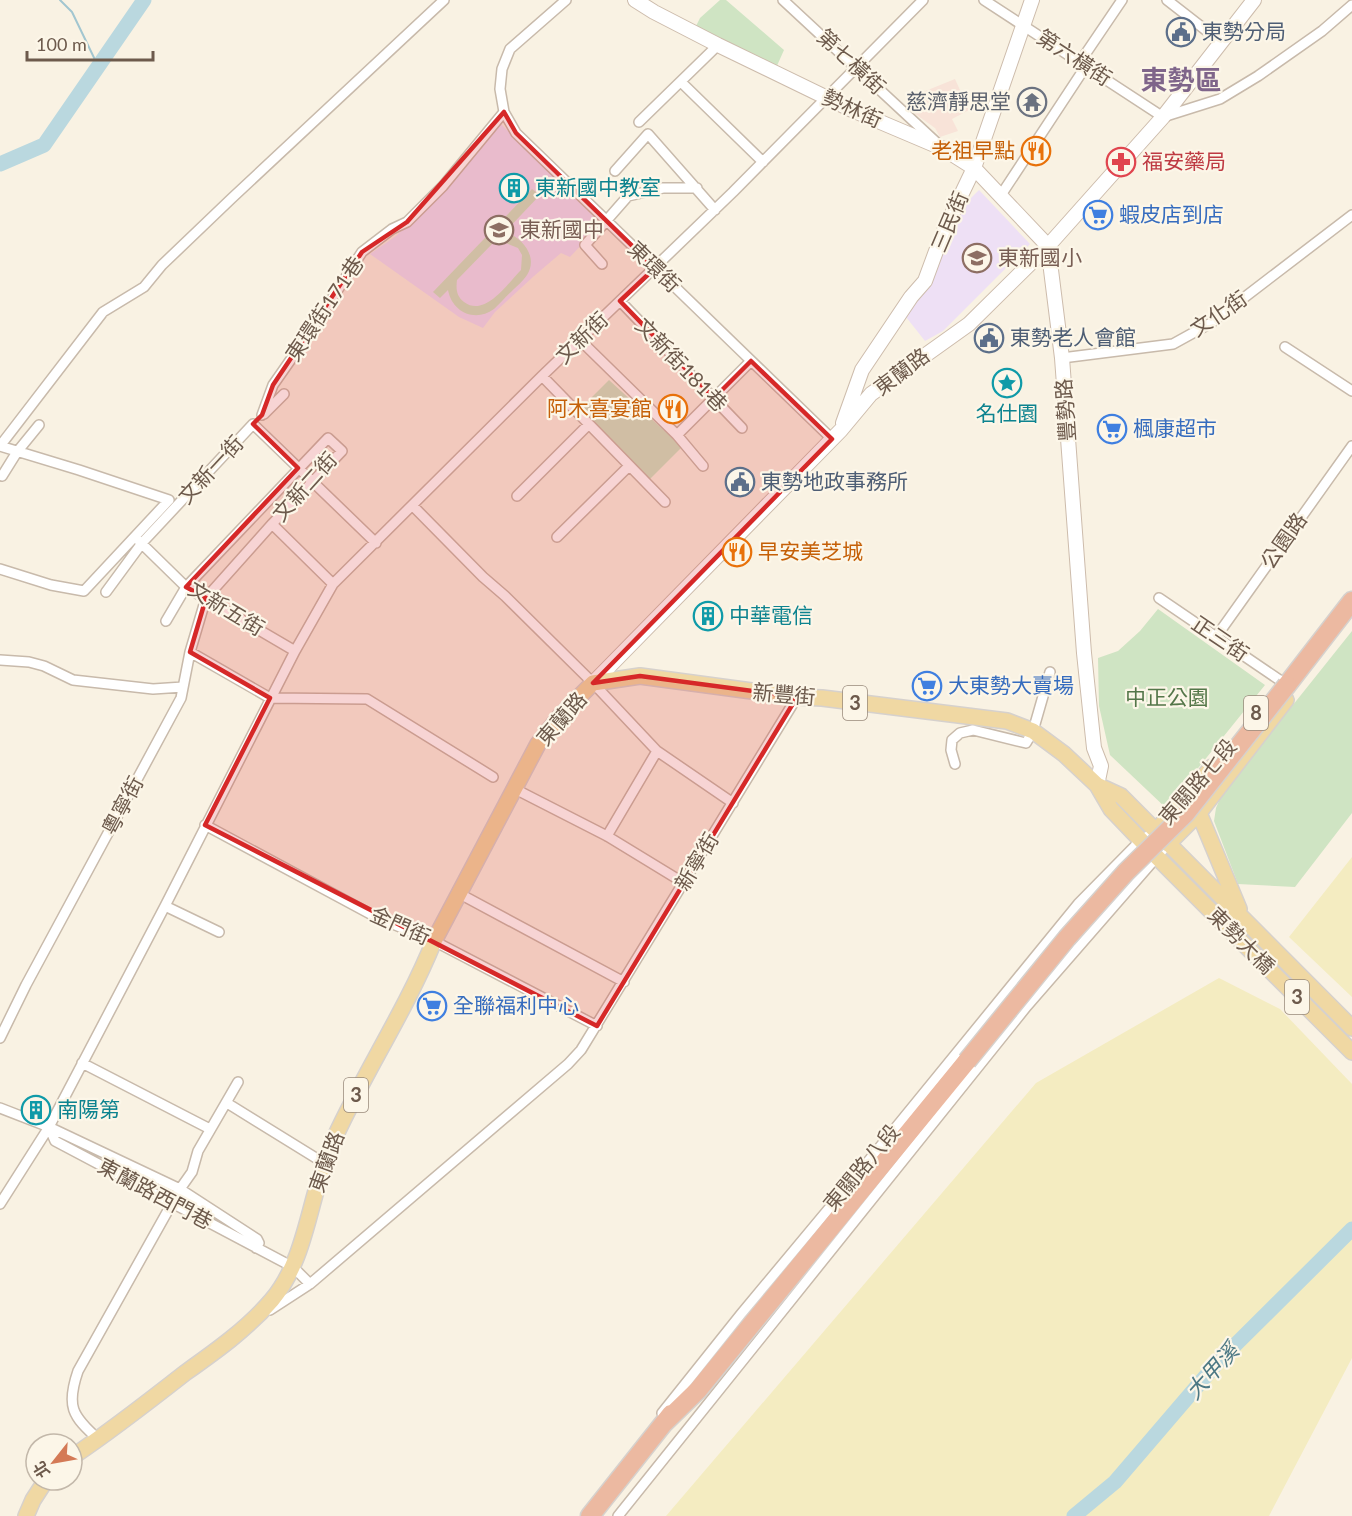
<svg xmlns="http://www.w3.org/2000/svg" width="1352" height="1516" viewBox="0 0 1352 1516" font-family="Lato,'Noto Sans TC',sans-serif">
	<style>
		.commercial { fill: #f8e3d8 }
		.education { fill: #eee0f5 }
		.green { fill: #cfe4c3; fill-rule: evenodd }
		.sand { fill: #f4ecc1 }
		.lines { fill: none; stroke-linecap: round; stroke-linejoin: round }
		.stream { stroke: #a2c6d0; stroke-width: 2 }
		.river { stroke: #bad8df; stroke-width: 15 }
		.street-casing { stroke: #c8baab; stroke-width: 12 }
		.secondary-casing { stroke: #cdbcac; stroke-width: 16 }
		.primary-casing { stroke: #d6d1cd; stroke-width: 18 }
		.highway-casing { stroke: #d6d1cd; stroke-width: 21 }
		.street { stroke: #fff; stroke-width: 9 }
		.secondary { stroke: #fff; stroke-width: 14 }
		.primary { stroke: #f0d8a3; stroke-width: 15 }
		.highway { stroke: #ecb9a1; stroke-width: 18 }
		.highway-bridge-casing { stroke: #d6d1cd; stroke-width: 21; stroke-linecap: butt }
		.highway-bridge { stroke: #ecb9a1; stroke-width: 18 }
		.marked { fill: #d62828; fill-opacity: 0.2; stroke: #d62828; stroke-width: 4.5; stroke-linejoin: round }
		.labels { text-anchor: middle; stroke-width: 4.5; stroke-linejoin: round; paint-order: stroke }
		.shield { fill: #fcf6e8; stroke: #98897b; stroke-width: 1.5 }
		.shield-label { font-size: 20px; font-weight: bold; fill: #6d5a4c }
		.service-label { font-size: 21px; fill: #4e5e75; stroke: #fcf6e8; text-anchor: start }
		.street-label { font-size: 21px; fill: #6d5a4c; stroke: #fcf6e8 }
		.worship-label { font-size: 21px; fill: #5b616d; stroke: #fcf6e8; text-anchor: end }
		.food-label { font-size: 21px; fill: #c56008; stroke: #fcf6e8; text-anchor: end }
		.health-label { font-size: 21px; fill: #be3a42; stroke: #fcf6e8; text-anchor: start }
		.culture-label { font-size: 21px; fill: #0d838f; stroke: #fcf6e8; text-anchor: start }
		.shop-label { font-size: 21px; fill: #366cbe; stroke: #fcf6e8; text-anchor: start }
		.education-label { font-size: 21px; fill: #785e54; stroke: #fcf6e8; text-anchor: start }
		.park-label { font-size: 21px; fill: #547749; stroke: #fcf6e8 }
		.water-label { font-size: 22px; font-style: italic; fill: #4c7884; stroke: #fcf6e8 }
		.district-label { font-size: 27px; font-weight: bold; fill: #7f658a; stroke: #fcf6e8 }
	</style>
	<rect width="100%" height="100%" fill="#f9f2e3"/>
	<path class="commercial" d="M 955,79 L 969,110 L 952,119 L 958,131 L 940,137 L 935,128 L 914,113 L 908,98 Z"/>
	<path class="education" d="M 500,123 L 601,224 L 570,257 L 561,253 L 534,276 L 495,312 L 483,328 L 459,317 L 370,254 L 396,236 L 445,190 Z
		M 979,190 L 1030,244 L 943,331 L 925,341 L 906,317 L 932,272 L 961,208 Z"/>
	<path class="green" d="M 720,0 L 726,0 L 784,50 L 776,68 L 695,28 L 700,18 Z
		M 532,189 L 540,195 L 505,232 C 521,237 539,256 527,275 C 523,281 516,287 511,292 C 505,297 500,304 494,309 C 475,323 452,312 448,290 L 440,298 L 433,292 ZM 501,241 L 518,248 L 522,255 L 521,270 C 508,283 485,318 464,302 C 456,296 456,288 457,280 L 494,242 Z
		M 609,380 L 682,447 L 649,480 L 579,410 Z
		M 1158,609 L 1265,685 L 1166,808 L 1110,755 L 1099,706 L 1098,658 L 1118,651 L 1140,631 Z
		M 1352,631 L 1352,813 L 1295,887 L 1238,884 L 1214,821 L 1216,808 L 1222,794 Z"/>
	<path class="sand" d="M 1352,857 L 1352,997 L 1289,937 Z
		M 1219,978 L 1280,1009 L 1352,1084 L 1352,1358 L 1269,1516 L 666,1516 L 1036,1083 Z"/>
	<g class="lines">
		<path class="stream" d="M 60,0 L 72,12 L 98,66"/>
		<path class="river" d="M 0,164 L 44,145 L 144,0
			M 1074,1516 L 1115,1482 L 1217,1363 L 1352,1229"/>
		<g class="street-casing">
			<path id="street" d="M 566,0 L 510,49 L 502,69 L 500,89 L 504,112 L 516,133 L 832,439
				M 783,0 L 937,143
				M 984,0 L 1163,117 L 1220,99 L 1258,76 L 1322,31 L 1352,5
				M 1167,0 L 1221,42
				M 1080,62 L 1122,0
				M 681,82 L 763,162
				M 639,122 L 718,45
				M 615,171 L 648,134 L 715,210
				M 1001,195 L 1086,66
				M 602,264 L 585,245 L 628,196 L 663,188 L 697,188
				M 620,301 L 742,428
				M 580,340 L 677,435 L 703,466
				M 1285,347 L 1352,391
				M 1062,358 L 1173,344 L 1211,323 L 1352,215
				M 542,376 L 665,502
				M 264,414 L 284,394
				M 262,415 L 273,385 L 317,322 L 362,252 L 392,229 L 407,222 L 443,186 L 504,112
				M 677,435 L 751,361
				M 0,446 L 103,312 L 144,287 L 162,265 L 232,198 L 444,0
				M 0,446 L 79,470 L 169,500 L 84,591 L 51,585 L 0,569
				M 2,476 L 17,452 L 39,425
				M 517,496 L 589,424
				M 413,506 L 483,577 L 505,596 L 593,683 L 657,751 L 733,803
				M 272,524 L 333,584
				M 557,537 L 629,466
				M 139,541 L 186,587 L 295,651
				M 106,592 L 142,543 L 253,424 L 376,543
				M 1159,598 L 1281,681
				M 166,621 L 186,587 L 328,438 L 342,451 L 272,524 L 206,598 L 190,652
				M 1216,637 L 1352,446
				M 0,660 L 29,662 L 44,666 L 73,680 L 153,689 L 183,687
				M 955,764 L 951,750 L 952,740 L 960,733 L 973,730 L 1026,743 L 1033,731 L 1050,672
				M 515,789 L 607,836 L 684,883
				M 205,825 L 376,917 L 434,941 L 597,1026
				M 607,836 L 657,751
				M 460,894 L 624,982
				M 165,906 L 219,932
				M 0,1038 L 26,985 L 181,698 L 190,652 L 270,698 L 367,699 L 493,777
				M 82,1063 L 210,1129
				M 227,1103 L 324,1163
				M 0,1108 L 49,1127 L 180,1189 L 257,1239 L 259,1243 L 256,1248
				M 49,1127 L 55,1141 L 293,1267 L 310,1284
				M 0,1204 L 49,1127 L 165,906 L 295,651 L 333,584 L 542,376 L 733,192 L 923,0
				M 270,1310 L 310,1284 L 568,1064 L 581,1050 L 797,697
				M 662,1413 L 741,1314 L 866,1164 L 1078,904 L 1141,840 L 1156,831
				M 98,1439 C 72,1416 66,1406 78,1371 L 180,1189 L 192,1172 L 198,1151 L 238,1082
				M 618,1516 L 1027,1006 L 1168,844"/>
		</g>
		<g class="secondary-casing">
			<path id="secondary" d="M 635,0 L 654,12 L 718,45 L 852,110 L 944,149 L 974,168 L 1048,246
				M 1048,246 L 1062,358 L 1084,653 L 1094,748 L 1101,766 L 1097,785
				M 843,423 L 862,370 L 911,297 L 925,281 L 942,235 L 974,168 L 1032,0
				M 593,683 L 841,430 L 871,394 L 969,324 L 1048,246 L 1163,117 L 1254,0"/>
		</g>
		<g class="primary-casing">
			<path id="primary" d="M 1097,785 L 1121,796 L 1352,1028
				M 1199,813 L 1239,909
				M 1156,831 L 1212,767
				M 1168,844 L 1199,813 L 1286,700
				M 72,1457 C 111,1431 148,1402 185,1373 C 216,1351 247,1329 272,1300 C 307,1258 309,1198 330,1148 C 361,1077 405,1013 434,941 L 538,744 L 560,716 L 593,683 L 640,676 L 797,697 L 822,698 L 1007,721 L 1033,731 L 1064,754 L 1097,785 L 1111,809 L 1156,856 L 1352,1052
				M 26,1516 L 33,1500 L 46,1480"/>
		</g>
		<g class="highway-casing">
			<path id="highway" d="M 1287,685 L 1352,601
				M 664,1423 L 698,1390 L 967,1061
				M 590,1516 L 671,1414"/>
		</g>
		<use href="#street" class="street"/>
		<use href="#secondary" class="secondary"/>
		<use href="#primary" class="primary"/>
		<use href="#highway" class="highway"/>
		<g class="highway-bridge-casing">
			<path id="highway-bridge" d="M 967,1061 L 1067,938 L 1126,872 L 1186,813 L 1287,685"/>
		</g>
		<use href="#highway-bridge" class="highway-bridge"/>
	</g>
	<path class="marked" d="M 504,112 L 516,133 L 655,268 L 620,301 L 714,398 L 751,361 L 832,439 L 593,683 L 640,676 L 797,697 L 597,1026 L 205,825 L 270,698 L 190,652 L 206,598 L 186,587 L 298,468 L 253,424 L 262,415 L 273,385 L 362,252 L 407,222 Z"/>
	<defs>
		<g id="civic-ring" transform="scale(1.5)"><circle r="9.5" fill="#fcf6e8" stroke="#5c6f8a" stroke-width="1.5"/><path d="M-.6-6.5H3V-4.5H.6V-3L4-1V1h2V6H-6V1h2V-1L-.6-3ZM-1.2 2.5V6h2.4V2.5Z" fill="#5c6f8a"/></g>
		<g id="temple-ring" transform="scale(1.5)"><circle r="9.5" fill="#fcf6e8" stroke="#6b7280" stroke-width="1.5"/><path d="M0-6L5-2H3V0L6.5 2.5H4V6H1.5V3h-3V6H-4V2.5H-6.5L-3 0V-2H-5Z" fill="#6b7280"/></g>
		<g id="restaurant-ring" transform="scale(1.5)"><circle r="9.5" fill="#fcf6e8" stroke="#e8710a" stroke-width="1.5"/><path d="M-5-6h1v4h1v-4h1v4h1v-4h1v5L-1.5 .5V6h-2V.5L-5-1ZM5-6V6H3V1.5H1.5Q1.5-4 5-6Z" fill="#e8710a"/></g>
		<g id="pharmacy-ring" transform="scale(1.5)"><circle r="9.5" fill="#fcf6e8" stroke="#e0444e" stroke-width="1.5"/><path d="M-2-6h4v4h4v4h-4v4h-4v-4h-4v-4h4Z" fill="#e0444e"/></g>
		<g id="building-ring" transform="scale(1.5)"><circle r="9.5" fill="#fcf6e8" stroke="#0f9aa8" stroke-width="1.5"/><path d="M-4-6H4V6H1V3H-1V6H-4ZM-2.5-4.3h1.7v1.8h-1.7ZM.8-4.3h1.7v1.8H.8ZM-2.5-1h1.7V.8h-1.7ZM.8-1h1.7V.8H.8Z" fill="#0f9aa8"/></g>
		<g id="supermarket-ring" transform="scale(1.5)"><circle r="9.5" fill="#fcf6e8" stroke="#3f7fe0" stroke-width="1.5"/><path d="M-6-5.5h2.5l.6 2H6L4.5 2H-2.5L-4.4-4H-6ZM-1.5 3.2a1.3 1.3 0 1 0 .1 0ZM3 3.2a1.3 1.3 0 1 0 .1 0Z" fill="#3f7fe0"/></g>
		<g id="school-ring" transform="scale(1.5)"><circle r="9.5" fill="#fcf6e8" stroke="#8d6e63" stroke-width="1.5"/><path d="M0-5L7-2L0 1L-7-2ZM-4 1L0 2.5L4 1V4Q0 6-4 4Z" fill="#8d6e63"/></g>
		<g id="sight-ring" transform="scale(1.5)"><circle r="9.5" fill="#fcf6e8" stroke="#0f9aa8" stroke-width="1.5"/><path d="M0-6L1.8-2.2L6-1.7L2.9 1.2L3.7 5.4L0 3.3L-3.7 5.4L-2.9 1.2L-6-1.7L-1.8-2.2Z" fill="#0f9aa8"/></g>
	</defs>
	<g fill-rule="evenodd">
		<use href="#civic-ring" x="1181" y="32"/>
		<use href="#temple-ring" x="1032" y="102"/>
		<use href="#restaurant-ring" x="1036" y="151"/>
		<use href="#pharmacy-ring" x="1121" y="162"/>
		<use href="#building-ring" x="514" y="188"/>
		<use href="#supermarket-ring" x="1098" y="215"/>
		<use href="#school-ring" x="499" y="230"/>
		<use href="#school-ring" x="977" y="258"/>
		<use href="#civic-ring" x="989" y="338"/>
		<use href="#sight-ring" x="1007" y="383"/>
		<use href="#restaurant-ring" x="673" y="409"/>
		<use href="#supermarket-ring" x="1112" y="429"/>
		<use href="#civic-ring" x="740" y="482"/>
		<use href="#restaurant-ring" x="737" y="552"/>
		<use href="#building-ring" x="708" y="616"/>
		<use href="#supermarket-ring" x="927" y="686"/>
		<use href="#supermarket-ring" x="432" y="1006"/>
		<use href="#building-ring" x="36" y="1110"/>
	</g>
	<g class="labels">
		<g class="shield">
			<rect x="843" y="686" width="24" height="34" rx="4.5"/>
			<rect x="1244" y="696" width="24" height="34" rx="4.5"/>
			<rect x="1285" y="980" width="24" height="34" rx="4.5"/>
			<rect x="344" y="1078" width="24" height="34" rx="4.5"/>
		</g>
		<g class="shield-label">
			<text x="855" y="710">3</text>
			<text x="1256" y="720">8</text>
			<text x="1297" y="1004">3</text>
			<text x="356" y="1102">3</text>
		</g>
		<g class="service-label">
			<text x="1202" y="39">東勢分局</text>
			<text x="1010" y="345">東勢老人會館</text>
			<text x="761" y="489">東勢地政事務所</text>
		</g>
		<g class="street-label">
			<text transform="translate(1074 58) rotate(33)" y="7">第六橫街</text>
			<text transform="translate(851 62) rotate(43)" y="7">第七橫街</text>
			<text transform="translate(852 109) rotate(24)" y="7">勢林街</text>
			<text transform="translate(950 222) rotate(-67)" y="7">三民街</text>
			<text transform="translate(654 267) rotate(44)" y="7">東環街</text>
			<text transform="translate(325 309) rotate(-56)" y="7">東環街171巷</text>
			<text transform="translate(1219 314) rotate(-34)" y="7">文化街</text>
			<text transform="translate(582 338) rotate(-44)" y="7">文新街</text>
			<text transform="translate(681 365) rotate(46)" y="7">文新街181巷</text>
			<text transform="translate(902 372) rotate(-37)" y="7">東蘭路</text>
			<text transform="translate(1066 410) rotate(-94)" y="7">豐勢路</text>
			<text transform="translate(211 470) rotate(-47)" y="7">文新一街</text>
			<text transform="translate(305 487) rotate(-48)" y="7">文新二街</text>
			<text transform="translate(1284 541) rotate(-55)" y="7">公園路</text>
			<text transform="translate(226 609) rotate(31)" y="7">文新五街</text>
			<text transform="translate(1220 639) rotate(34)" y="7">正三街</text>
			<text transform="translate(784 695) rotate(5)" y="7">新豐街</text>
			<text transform="translate(562 719) rotate(-49)" y="7">東蘭路</text>
			<text transform="translate(1198 782) rotate(-49)" y="7">東關路七段</text>
			<text transform="translate(123 806) rotate(-62)" y="7">粵寧街</text>
			<text transform="translate(697 862) rotate(-59)" y="7">新寧街</text>
			<text transform="translate(400 926) rotate(24)" y="7">金門街</text>
			<text transform="translate(1241 941) rotate(45)" y="7">東勢大橋</text>
			<text transform="translate(327 1162) rotate(-70)" y="7">東蘭路</text>
			<text transform="translate(862 1168) rotate(-50)" y="7">東關路八段</text>
			<text transform="translate(155 1194) rotate(28)" y="7">東蘭路西門巷</text>
		</g>
		<g class="worship-label">
			<text x="1011" y="109">慈濟靜思堂</text>
		</g>
		<g class="food-label">
			<text x="1015" y="158">老祖早點</text>
			<text x="652" y="416">阿木喜宴館</text>
			<text x="758" y="559" text-anchor="start">早安美芝城</text>
		</g>
		<g class="health-label">
			<text x="1142" y="169">福安藥局</text>
		</g>
		<g class="culture-label">
			<text x="535" y="195">東新國中教室</text>
			<text x="1007" y="421" text-anchor="middle">名仕園</text>
			<text x="729" y="623">中華電信</text>
			<text x="57" y="1117">南陽第</text>
		</g>
		<g class="shop-label">
			<text x="1119" y="222">蝦皮店到店</text>
			<text x="1133" y="436">楓康超市</text>
			<text x="948" y="693">大東勢大賣場</text>
			<text x="453" y="1013">全聯福利中心</text>
		</g>
		<g class="education-label">
			<text x="520" y="237">東新國中</text>
			<text x="998" y="265">東新國小</text>
		</g>
		<g class="park-label">
			<text x="1167" y="705">中正公園</text>
		</g>
		<g class="water-label">
			<text transform="translate(1212 1371) rotate(-48)" y="8">大甲溪</text>
		</g>
		<g class="district-label">
			<text x="1181" y="90">東勢區</text>
		</g>
	</g>
	<g transform="translate(54 1462) rotate(239)"><circle r="28" fill="#fcf6e8" stroke="#c3b8aa" stroke-width="1.5"/>
	<path d="M0-4.5L10 22L0 15L-10 22Z" fill="#d47a56"/>
	<text y="-9" font-size="16" font-weight="bold" text-anchor="middle" fill="#6d5a4c">北</text>
	</g>
	<path d="M27 51v9h126v-9" fill="none" stroke="#6d5a4c" stroke-width="3"/>
	<text x="36" y="51" font-size="18" fill="#6d5a4c" stroke="#fcf6e8" stroke-width="4.5" paint-order="stroke">100 m</text>
</svg>
